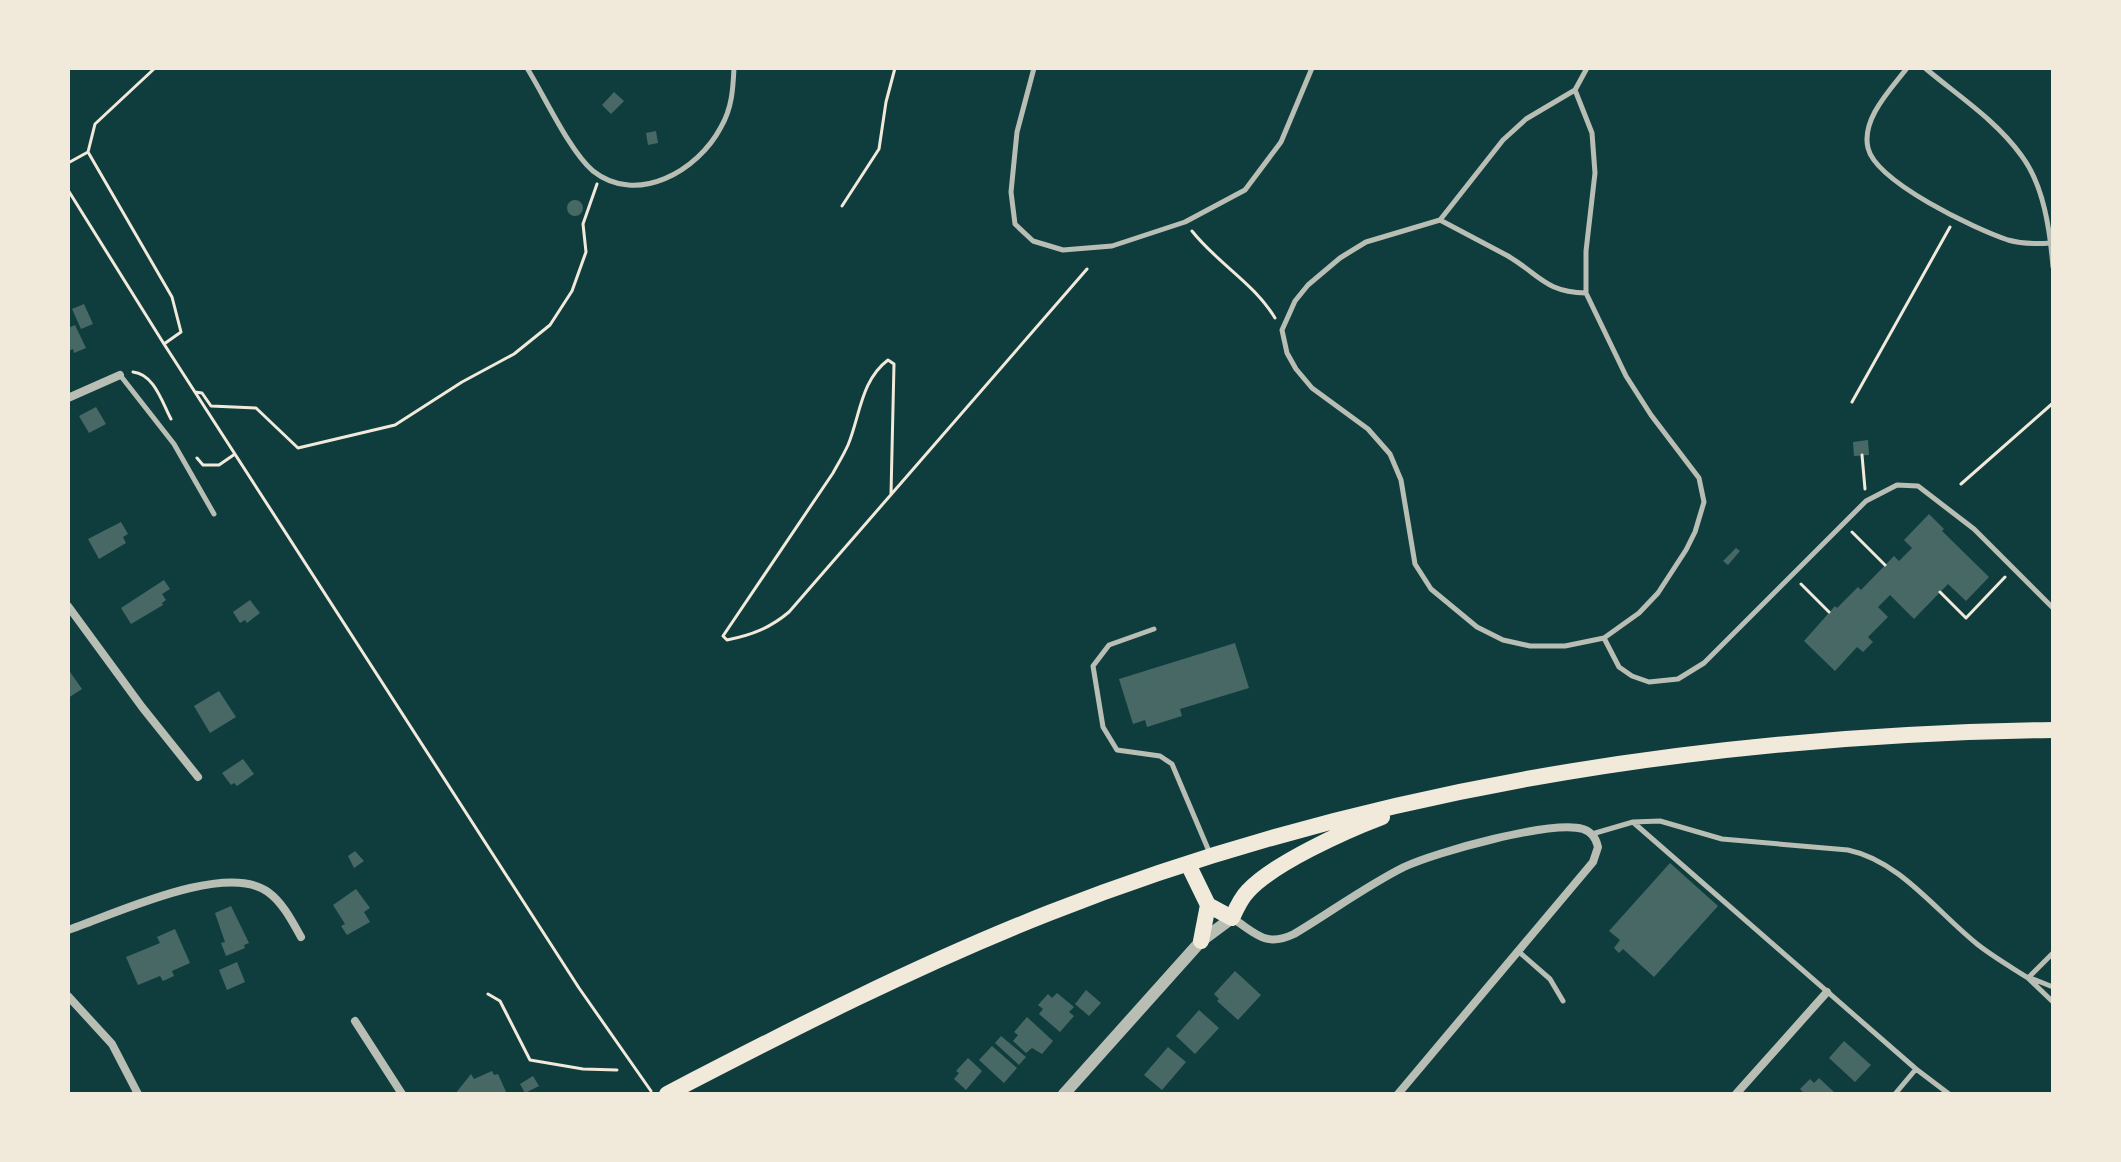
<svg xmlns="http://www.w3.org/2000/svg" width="2121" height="1162" viewBox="0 0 2121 1162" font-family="'IBM Plex Sans',sans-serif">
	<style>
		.building { fill: #486865 }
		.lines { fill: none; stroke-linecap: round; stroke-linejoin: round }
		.path { stroke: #f1e9da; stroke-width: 3 }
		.service { stroke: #b8beb3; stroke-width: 5 }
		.minor { stroke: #b8beb3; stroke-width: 8 }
		.tertiary { stroke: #b8beb3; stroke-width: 12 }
		.trunk { stroke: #f1e9da; stroke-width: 16 }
	</style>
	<rect width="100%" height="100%" fill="#0f3d3e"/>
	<path class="building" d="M 614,92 L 624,101 L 611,114 L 602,105 Z
		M 656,131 L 658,143 L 648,145 L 646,133 Z
		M567 208a8 8 0 1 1 16 0a8 8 0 1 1-16 0Z
		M 84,304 L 93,324 L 81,329 L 72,309 Z
		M 75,325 L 86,348 L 74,353 L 73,349 L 68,351 L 68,328 Z
		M 96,407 L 106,424 L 89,433 L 79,416 Z
		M 1868,440 L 1869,455 L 1854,456 L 1853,442 Z
		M 1929,514 L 1944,529 L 1942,531 L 1989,577 L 1966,601 L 1948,584 L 1914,619 L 1890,595 L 1878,607 L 1888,617 L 1868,637 L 1873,642 L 1863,652 L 1857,647 L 1835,671 L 1804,641 L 1835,606 L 1837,608 L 1858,587 L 1861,590 L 1894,556 L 1899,561 L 1912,548 L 1904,540 Z
		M 121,522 L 128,534 L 123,537 L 126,543 L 99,559 L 88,539 Z
		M 1736,548 L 1740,551 L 1728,565 L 1723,561 Z
		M 164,580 L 170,589 L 162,594 L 166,600 L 162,603 L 163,605 L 131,624 L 121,608 Z
		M 250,600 L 260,613 L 247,623 L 245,620 L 240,623 L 233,612 Z
		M 1235,643 L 1249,688 L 1180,709 L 1182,716 L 1147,727 L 1145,720 L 1133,724 L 1119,679 Z
		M 68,669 L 82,689 L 68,698 Z
		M 219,691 L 236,717 L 210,733 L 194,706 Z
		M 243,759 L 254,774 L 237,786 L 234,783 L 231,785 L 222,773 Z
		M 355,851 L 364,861 L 354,868 L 348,856 Z
		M 1670,863 L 1718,906 L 1654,977 L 1623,949 L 1619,953 L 1614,948 L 1620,940 L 1609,931 Z
		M 356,889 L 370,908 L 364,912 L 370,922 L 347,935 L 341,926 L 345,924 L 333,905 Z
		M 231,906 L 249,943 L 244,945 L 245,948 L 226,956 L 221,943 L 225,942 L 215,913 Z
		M 175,929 L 190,963 L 172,971 L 174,976 L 163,981 L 160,976 L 138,985 L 126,957 L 160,943 L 157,937 Z
		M 237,962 L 245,982 L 227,990 L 219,970 Z
		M 1235,971 L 1261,995 L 1238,1020 L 1217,1001 L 1219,999 L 1214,994 Z
		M 1086,990 L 1101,1003 L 1089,1016 L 1075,1004 Z
		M 1057,993 L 1074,1007 L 1069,1012 L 1074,1016 L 1060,1032 L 1039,1014 L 1043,1009 L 1038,1005 L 1048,994 L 1052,998 Z
		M 1199,1010 L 1219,1028 L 1195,1054 L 1176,1036 Z
		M 1027,1017 L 1053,1041 L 1042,1054 L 1032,1048 L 1026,1053 L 1013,1041 L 1018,1035 L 1014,1032 Z
		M 1001,1036 L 1026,1057 L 1019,1065 L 995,1043 Z
		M 1844,1041 L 1871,1065 L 1855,1082 L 1829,1058 Z
		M 992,1046 L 1017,1068 L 1004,1083 L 979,1060 Z
		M 1168,1047 L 1186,1062 L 1162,1090 L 1144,1075 Z
		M 968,1058 L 982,1071 L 966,1090 L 954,1079 L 959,1073 L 956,1071 Z
		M 492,1071 L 494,1075 L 498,1074 L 507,1094 L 455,1094 L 471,1074 L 474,1079 Z
		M 533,1076 L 539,1086 L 525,1093 L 520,1084 Z
		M 1819,1078 L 1836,1094 L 1805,1094 L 1800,1089 L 1810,1079 L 1814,1083 Z"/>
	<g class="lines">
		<path class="path" d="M 155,68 L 95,124 L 88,152 L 172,297 L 181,332 L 164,344
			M 68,163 L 88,152
			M 68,190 L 164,344 L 579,988 L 651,1091
			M 842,206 L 879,149 L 886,102 L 895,68
			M 1192,231 C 1217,263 1254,283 1275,318
			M 133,372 C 154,374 162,402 171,419
			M 195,392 L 202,393 L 211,406 L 256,408 L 298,448 L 395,425 L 462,382 L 514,354 L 550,325 L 572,291 L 586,252 L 583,224 L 597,184
			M 1852,402 L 1950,227
			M 1862,455 L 1865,489
			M 197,458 L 203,465 L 219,465 L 235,454
			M 1961,484 L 2053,403
			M 891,494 L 894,364 L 888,360 C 861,380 860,416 848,445 C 844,454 838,464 833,473 L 723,636 L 727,640 C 752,635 770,628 789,612 L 1087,269
			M 1852,532 L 1885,565
			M 1801,584 L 1829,612
			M 1940,592 L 1966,618 L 2005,577
			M 488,994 L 500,1001 L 530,1060 L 583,1069 L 617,1070"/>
		<path class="service" d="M 527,68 C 544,95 570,152 593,171 C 637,206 698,171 721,127 C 732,108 733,89 734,68
			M 1034,68 L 1017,132 L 1011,192 L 1015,224 L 1033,241 L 1063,250 L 1112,246 L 1185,222 L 1245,190 L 1281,142 L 1312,68
			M 1907,68 C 1891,89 1861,119 1868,148 C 1876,182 1975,229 2008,240 C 2022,244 2037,244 2051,243
			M 1925,68 C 1957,95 1996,120 2021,155 C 2044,185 2050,231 2053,267
			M 1575,90 L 1592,133 L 1595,173 L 1586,251 L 1586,293 L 1626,376 L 1651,415 L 1699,478 L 1704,502 L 1695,532 L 1686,550 L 1658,593 L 1639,613 L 1604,638 L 1565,646 L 1530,646 L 1503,640 L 1477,627 L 1431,589 L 1415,564 L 1401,480 L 1390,454 L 1368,429 L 1312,388 L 1296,369 L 1287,353 L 1282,330 L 1295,301 L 1308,285 L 1340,258 L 1366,242 L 1440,220 L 1503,140 L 1526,119 L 1575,90 L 1587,68
			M 1440,220 C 1463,232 1485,244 1508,256 C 1540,275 1545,292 1586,293
			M 120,375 L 174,444 L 214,514
			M 1154,629 L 1109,645 L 1093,666 L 1103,727 L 1117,750 L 1160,756 L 1172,764 L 1211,856
			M 1604,638 L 1619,667 L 1632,676 L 1649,682 L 1678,679 L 1704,663 L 1866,501 L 1897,485 L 1918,486 L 1974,529 L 2053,608
			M 1634,823 L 1916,1069
			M 1592,834 L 1633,822 L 1660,821 L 1722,839 L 1848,850 C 1900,861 1936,911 1977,944 C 1992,956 2011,967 2028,978 L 2053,953
			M 1518,951 L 1550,979 L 1563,1001
			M 2028,978 L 2053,1002
			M 2033,979 L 2053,987
			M 1895,1094 L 1916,1069 L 1949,1094"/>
		<path class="minor" d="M 68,398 L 120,375
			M 68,606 L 142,707 L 198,777
			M 1232,918 C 1256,933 1265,948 1294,934 C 1331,912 1366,886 1404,867 C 1436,852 1551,820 1583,829 C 1592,832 1596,838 1598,847 L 1593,862 L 1398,1094
			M 68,930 C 115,914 226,861 268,892 C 283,903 292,921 301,937
			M 68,996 L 112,1044 L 138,1094
			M 355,1021 L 402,1094
			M 1736,1094 L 1827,992"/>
		<path class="tertiary" d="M 1064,1094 L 1201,941 L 1232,918"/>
		<path class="trunk" d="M 1188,864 L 1208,905 L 1232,918 C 1236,909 1241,898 1248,891 C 1274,863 1345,831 1382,817
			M 1201,941 L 1208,905
			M 667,1094 C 792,1029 917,965 1049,913 C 1369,787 1710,735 2053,730"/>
	</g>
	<rect width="2121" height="1162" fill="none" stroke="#f1e9da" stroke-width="140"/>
</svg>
